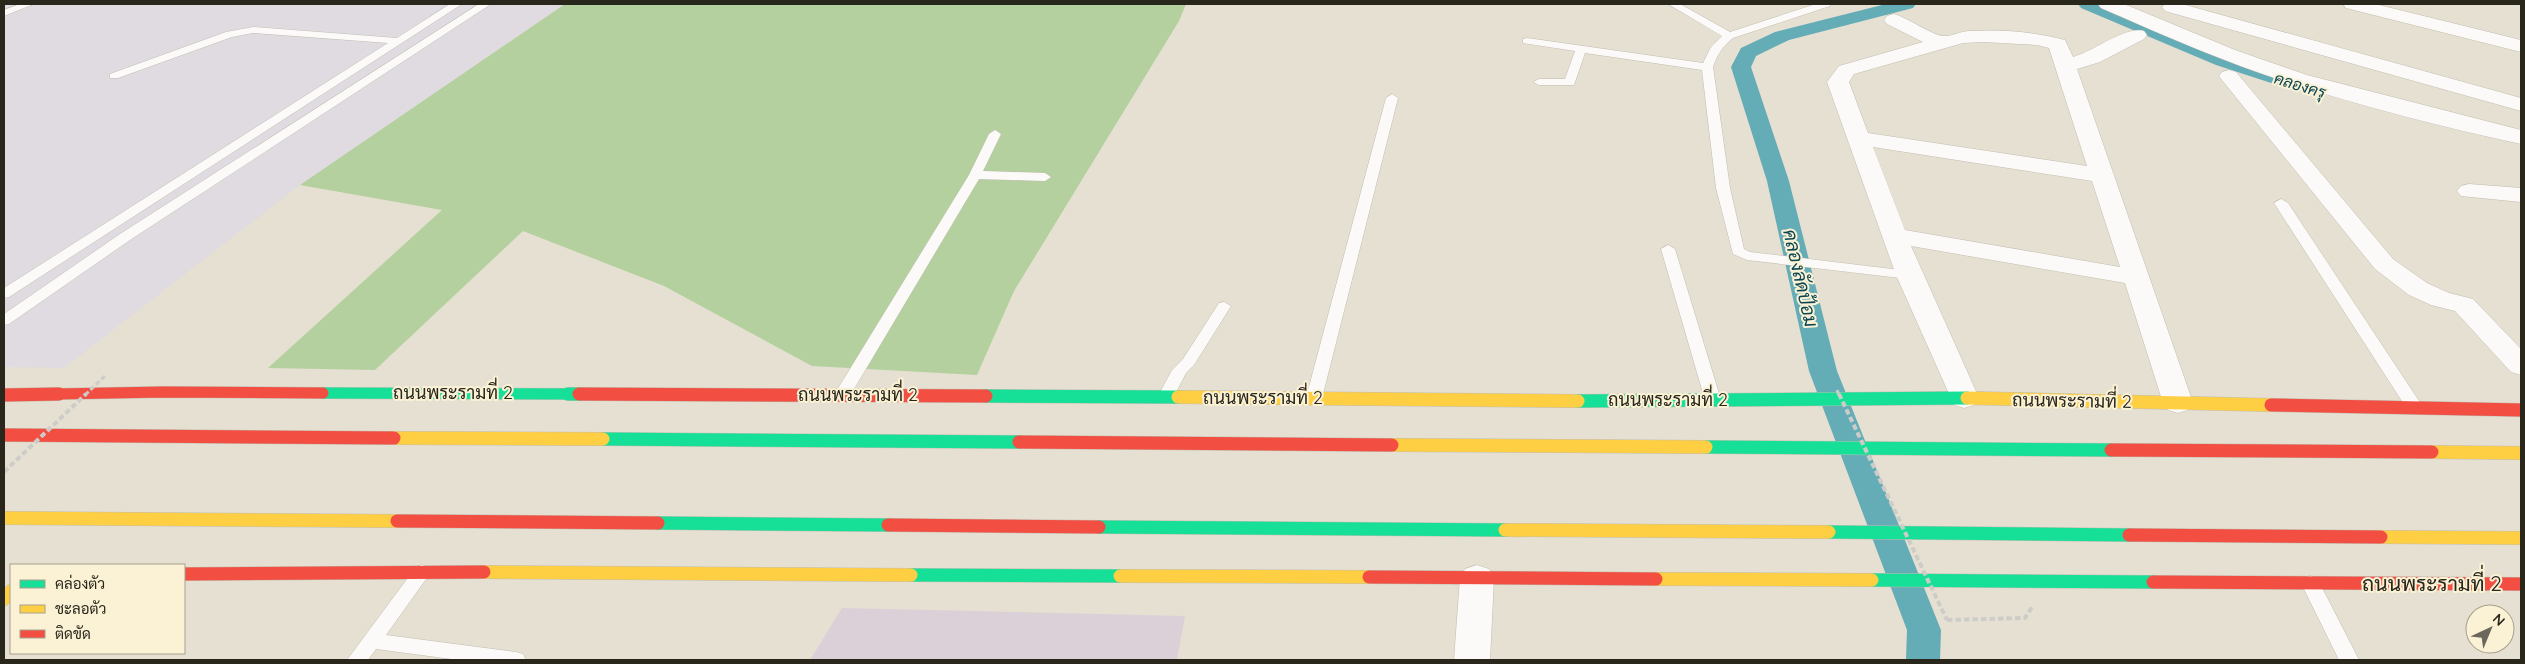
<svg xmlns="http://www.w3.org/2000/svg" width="2525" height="664" viewBox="0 0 2525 664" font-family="Quicksand,Sarabun,sans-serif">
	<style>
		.commercial { fill: #e0dbe0 }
		.forest { fill: #b4d09e }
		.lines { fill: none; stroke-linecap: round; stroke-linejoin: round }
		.canal { fill: #64acb6; fill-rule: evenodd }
		.building { fill: #dcd0d8 }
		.lane-casing { stroke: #c2bdb1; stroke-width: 1 }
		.street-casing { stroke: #c2bdb1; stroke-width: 1 }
		.fast-far1-casing { stroke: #c2bdb1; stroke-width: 12 }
		.fast-casing { stroke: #c2bdb1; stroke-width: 14 }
		.slow-casing { stroke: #c2bdb1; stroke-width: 14 }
		.jam-far1-casing { stroke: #c2bdb1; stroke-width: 12 }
		.jam-casing { stroke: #c2bdb1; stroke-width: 14 }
		.path { stroke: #ceccc8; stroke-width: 4; stroke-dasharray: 5.5 3; stroke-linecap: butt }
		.lane { fill: #fbfaf8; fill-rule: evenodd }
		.street { fill: #fbfaf8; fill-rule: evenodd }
		.fast-far1 { stroke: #16e098; stroke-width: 11 }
		.fast { stroke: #16e098; stroke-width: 13 }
		.slow { stroke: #ffcf43; stroke-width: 13 }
		.jam-far1 { stroke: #f24e42; stroke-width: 11 }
		.jam { stroke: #f24e42; stroke-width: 13 }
		.path-bridge-far1 { stroke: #ceccc8; stroke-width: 3; stroke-dasharray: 5 2.5; stroke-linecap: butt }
		.path-bridge { stroke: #ceccc8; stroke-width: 4; stroke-dasharray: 5.5 3; stroke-linecap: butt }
		.labels { text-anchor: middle; stroke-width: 4; stroke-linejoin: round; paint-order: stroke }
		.far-water-label { font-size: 16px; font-style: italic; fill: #094652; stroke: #fbf2d6 }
		.street-label { font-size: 18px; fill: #29261c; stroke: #fbf2d6 }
		.water-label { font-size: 19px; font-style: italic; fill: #094652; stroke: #fbf2d6 }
		.near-street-label { font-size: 21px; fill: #29261c; stroke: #fbf2d6 }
	</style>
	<rect width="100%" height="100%" fill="#e5e0d1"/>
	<path class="commercial" d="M 4,4 L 565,4 L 300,185 L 64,368 L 4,367 Z"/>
	<path class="forest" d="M 565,4 L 1186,4 L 1179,21 L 1014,291 L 977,375 L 812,366 L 664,286 L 523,231 L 375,370 L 268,368 L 442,210 L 300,185 Z"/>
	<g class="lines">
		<path class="canal" d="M 1886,4 L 1916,4 L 1913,8 L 1789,40 L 1756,56 L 1751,67 L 1789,181 L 1837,371 L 1941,630 L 1940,660 L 1906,660 L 1907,630 L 1809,371 L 1767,181 L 1731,67 L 1741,48 L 1775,32 Z
			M 2078,4 L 2102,4 L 2230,57 L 2300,80 L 2303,84 L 2300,88 L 2293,90 L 2216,65 L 2081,8 Z"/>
	</g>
	<path class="building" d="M 842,608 L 1185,616 L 1177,660 L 810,660 Z"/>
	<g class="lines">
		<g class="lane-casing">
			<path id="lane" d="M 20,4 L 34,4 L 4,16 L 4,10 Z
				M 450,4 L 462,4 L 9,297 L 4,298 L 4,288 L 388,43 L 253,33 L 232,37 L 118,78 L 110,78 L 110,74 L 226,32 L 253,27 L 397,38 Z
				M 479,4 L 491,4 L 130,240 L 9,324 L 4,325 L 4,314 L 120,234 Z
				M 1668,4 L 1680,4 L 1730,32 L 1816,4 L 1831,4 L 1830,6 L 1733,38 C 1723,46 1717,55 1713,67 L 1730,188 L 1744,249 L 1750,252 L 1909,271 L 1916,275 L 1914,278 L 1909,279 L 1747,260 L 1733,254 L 1716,188 L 1702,70 L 1585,53 L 1574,85 L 1539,85 L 1533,82 L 1539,79 L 1565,79 L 1575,51 L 1523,43 L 1523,39 L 1527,38 L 1703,63 L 1711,47 L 1722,36 Z
				M 1392,94 L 1398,98 L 1322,398 L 1320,402 L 1308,402 L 1306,398 L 1386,98 Z
				M 995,130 L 1001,134 L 983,171 L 1045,173 L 1051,177 L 1045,181 L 979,179 L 848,399 L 836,399 L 834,395 L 969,175 L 989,134 Z
				M 2281,199 L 2288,203 L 2421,404 L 2423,408 L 2421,412 L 2409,412 L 2274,203 Z
				M 1668,245 L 1675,249 L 1721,400 L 1719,404 L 1707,404 L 1705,400 L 1661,249 Z
				M 1224,302 L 1231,306 L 1194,365 L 1186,373 L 1171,402 L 1159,402 L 1157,398 L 1172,370 L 1183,359 L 1219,303 Z
				M 422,565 L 428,567 L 431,572 L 386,635 L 516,652 L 523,654 L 526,660 L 459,660 L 376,649 L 368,660 L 347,660 L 416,567 Z
				M 2310,576 L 2317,578 L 2359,660 L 2339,660 L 2301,583 L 2303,578 Z"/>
		</g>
		<g class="street-casing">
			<path id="street" d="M 2098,4 L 2124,4 L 2235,50 L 2307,75 L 2521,130 L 2521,144 C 2434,125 2345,102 2260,73 C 2206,54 2154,31 2101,8 Z
				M 2165,4 L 2182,4 L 2521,98 L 2521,111 L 2165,11 L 2162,7 Z
				M 2343,4 L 2375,4 L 2521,40 L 2521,52 L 2346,8 Z
				M 1894,14 C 1908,18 1932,35 1943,36 C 1951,37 1961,31 1970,31 C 2002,29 2034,32 2065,40 L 2073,57 C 2093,52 2125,26 2144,31 L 2147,35 L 2144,39 L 2100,62 L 2077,69 L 2193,403 L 2188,410 L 2178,413 L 2168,410 L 2163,403 L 2125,283 L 1911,246 L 1979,398 L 1974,405 L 1964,408 L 1954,405 L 1896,275 L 1827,82 L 1839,66 L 1923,42 L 1887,24 L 1884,20 L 1887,16 ZM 1983,42 L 2037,45 L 2049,48 L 2087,166 L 1868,133 L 1849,82 L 1854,74 L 1963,43 ZM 1873,147 L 2092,181 L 2120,267 L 1905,230 Z
				M 2229,70 L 2236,72 L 2393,259 L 2427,283 L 2449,293 L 2473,299 L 2521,349 L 2521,375 L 2511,372 L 2455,311 L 2431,305 L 2409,295 L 2375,269 L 2222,80 L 2219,76 L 2222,72 Z
				M 2469,184 L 2521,188 L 2521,202 L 2461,196 L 2457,191 L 2461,186 Z
				M 1477,565 L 1489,569 L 1494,578 L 1490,660 L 1454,660 L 1460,578 L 1465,569 Z"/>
		</g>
		<g class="fast-far1-casing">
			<path id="fast-far1" d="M 323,393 L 579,394"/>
		</g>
		<g class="fast-casing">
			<path id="fast" d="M 568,394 L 579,394
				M 986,396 L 1178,397
				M 1578,401 L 1967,398
				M 603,439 L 1019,442
				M 1706,447 L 2111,450
				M 658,523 L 888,525
				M 1099,527 L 1505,530
				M 1829,532 L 2129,535
				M 911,575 L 1120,576
				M 1872,580 L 2153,582"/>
		</g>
		<g class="slow-casing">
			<path id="slow" d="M 1178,397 L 1578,401
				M 1967,398 L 2271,405
				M 394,438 L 603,439
				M 1392,445 L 1706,447
				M 2432,452 L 2521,453
				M 4,518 L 397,521
				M 1505,530 L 1829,532
				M 2381,537 L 2521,538
				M 484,572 L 911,575
				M 1120,576 L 1369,577
				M 1656,579 L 1872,580
				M 4,599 L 11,591"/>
		</g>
		<g class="jam-far1-casing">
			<path id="jam-far1" d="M 579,394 L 825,395
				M 4,395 L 163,392 L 323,393"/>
		</g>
		<g class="jam-casing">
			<path id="jam" d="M 579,394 L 986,396
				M 4,395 L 59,394
				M 2271,405 L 2521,410
				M 4,435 L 394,438
				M 1019,442 L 1392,445
				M 2111,450 L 2432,452
				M 397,521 L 658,523
				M 888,525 L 1099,527
				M 2129,535 L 2381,537
				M 184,574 L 484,572
				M 1369,577 L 1656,579
				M 2153,582 L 2521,584"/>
		</g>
		<path class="path" d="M 1947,620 L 2025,618 L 2032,607"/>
		<use href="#lane" class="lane"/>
		<use href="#street" class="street"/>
		<use href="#fast-far1" class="fast-far1"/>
		<use href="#fast" class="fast"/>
		<use href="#slow" class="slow"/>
		<use href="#jam-far1" class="jam-far1"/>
		<use href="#jam" class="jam"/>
		<path class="path-bridge-far1" d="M 1837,390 L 1839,395
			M 85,395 L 106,375"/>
		<path class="path-bridge" d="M 1839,394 L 1947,620
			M 4,472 L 86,394"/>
	</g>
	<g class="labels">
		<g class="far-water-label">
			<text transform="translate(2300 85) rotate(17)" y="6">คลองครุ</text>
		</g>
		<g class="street-label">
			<text x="453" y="399">ถนนพระรามที่ 2</text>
			<text x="858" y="401">ถนนพระรามที่ 2</text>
			<text x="1263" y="404">ถนนพระรามที่ 2</text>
			<text x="1668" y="406">ถนนพระรามที่ 2</text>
			<text transform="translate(2072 401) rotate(1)" y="6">ถนนพระรามที่ 2</text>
		</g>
		<g class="water-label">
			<text transform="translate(1801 278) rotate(77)" y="7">คลองลัดป้อม</text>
		</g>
		<g class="near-street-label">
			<text x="2432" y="591">ถนนพระรามที่ 2</text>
		</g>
	</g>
	<rect width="2525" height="664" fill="none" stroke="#29261c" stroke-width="10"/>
	<rect x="10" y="564" width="175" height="90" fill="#fbf2d6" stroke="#a7a08c"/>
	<rect x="20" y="580" width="25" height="8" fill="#16e098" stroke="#a7a08c"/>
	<text x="55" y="589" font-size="15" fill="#29261c">คล่องตัว</text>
	<rect x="20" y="605" width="25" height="8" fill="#ffcf43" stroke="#a7a08c"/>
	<text x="55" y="614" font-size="15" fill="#29261c">ชะลอตัว</text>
	<rect x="20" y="630" width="25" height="8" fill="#f24e42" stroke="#a7a08c"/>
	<text x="55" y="639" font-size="15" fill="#29261c">ติดขัด</text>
	<g transform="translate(2490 629) rotate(44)"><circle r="24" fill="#fbf2d6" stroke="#a7a08c"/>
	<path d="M0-4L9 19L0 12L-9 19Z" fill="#6b675b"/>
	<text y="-8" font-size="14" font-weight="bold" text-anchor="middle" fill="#29261c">N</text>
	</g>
</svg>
